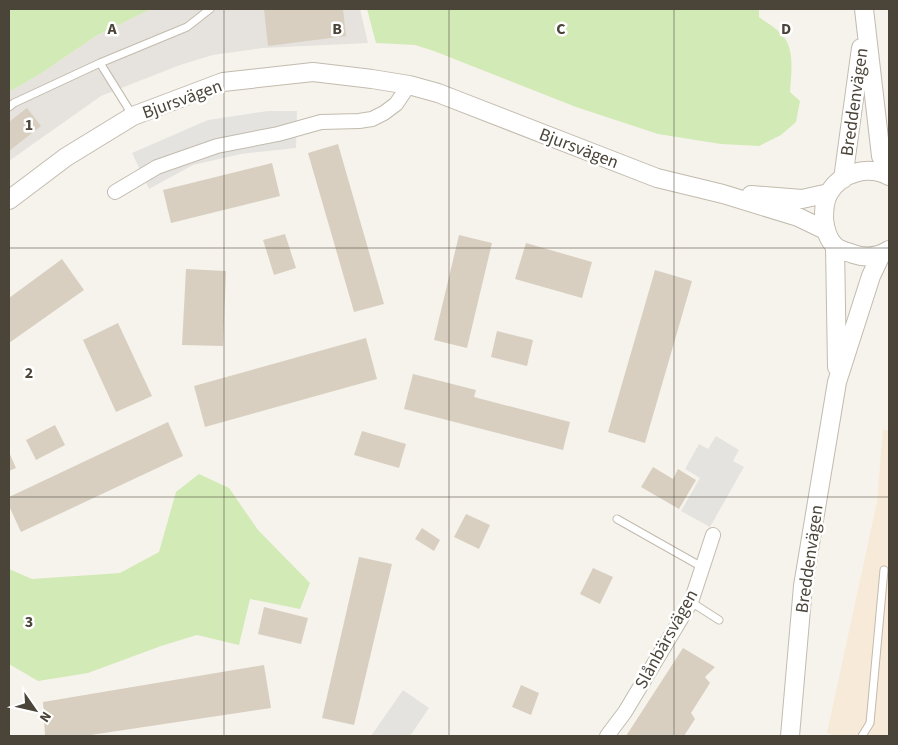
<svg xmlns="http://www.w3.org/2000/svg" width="898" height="745" viewBox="0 0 898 745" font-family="'Source Sans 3',sans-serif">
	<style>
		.commercial { fill: #f7ead8 }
		.industrial { fill: #e6e2dd }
		.green { fill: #d2eab5 }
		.parking { fill: #e5e3e0 }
		.building { fill: #d8cfc1 }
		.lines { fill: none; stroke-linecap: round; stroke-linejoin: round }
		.service-casing { stroke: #c2bbae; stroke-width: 9 }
		.minor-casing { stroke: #c2bbae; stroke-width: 16 }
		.tertiary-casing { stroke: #c2bbae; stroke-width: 20 }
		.service { stroke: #fff; stroke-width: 7 }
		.minor { stroke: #fff; stroke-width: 14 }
		.tertiary { stroke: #fff; stroke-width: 18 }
		.grid { fill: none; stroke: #4b4439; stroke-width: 1; stroke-opacity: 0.55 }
		.labels { text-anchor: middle; stroke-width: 5; stroke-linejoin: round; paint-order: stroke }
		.street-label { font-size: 18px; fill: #4b4439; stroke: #fff }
		.grid-label { font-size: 16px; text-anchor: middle; font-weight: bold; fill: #4b4439; stroke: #fff; stroke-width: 5; stroke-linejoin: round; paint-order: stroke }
	</style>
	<rect width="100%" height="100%" fill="#f6f3ec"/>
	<path class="commercial" d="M 883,429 L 889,431 L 889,736 L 836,736 L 827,733 L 877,502 Z"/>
	<path class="industrial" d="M 151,9 L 360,9 L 368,43 L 263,48 L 213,55 L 180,65 L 101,96 L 9,161 L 9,92 L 40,74 L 96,36 Z"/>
	<path class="green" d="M 9,9 L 151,9 L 96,36 L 40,74 L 9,92 Z
		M 367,9 L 759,9 L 759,17 C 767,23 778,29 784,37 C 795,51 791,76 790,92 L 800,101 L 796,122 L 781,135 L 759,146 L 721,144 L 658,134 L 576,107 L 434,51 L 415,45 L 376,43 Z
		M 199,474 L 229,488 L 258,530 L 310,583 L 300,609 L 250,599 L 239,645 L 197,635 L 161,646 L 88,673 L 38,681 L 9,664 L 9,569 L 32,579 L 120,573 L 159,552 L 176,492 Z"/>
	<path class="parking" d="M 268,111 L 297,111 L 296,148 L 241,154 L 193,165 L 149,189 L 132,153 L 208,120 Z
		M 716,436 L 739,450 L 733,461 L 744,467 L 710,527 L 681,511 L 700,478 L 685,469 L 699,444 L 708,449 Z
		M 403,690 L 429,708 L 410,736 L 371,736 Z"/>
	<path class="building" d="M 264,9 L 343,9 L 346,36 L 268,46 Z
		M 27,108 L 41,126 L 9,151 L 9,122 Z
		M 338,144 L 384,304 L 354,312 L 308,153 Z
		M 272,163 L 280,196 L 171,223 L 163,190 Z
		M 285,234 L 296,268 L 274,275 L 263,240 Z
		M 459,235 L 492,243 L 467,348 L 434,340 Z
		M 526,243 L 592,262 L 582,298 L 515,279 Z
		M 62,259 L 84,290 L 9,343 L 9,298 Z
		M 186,269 L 226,271 L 223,346 L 182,345 Z
		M 655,270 L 692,281 L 645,443 L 608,432 Z
		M 118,323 L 152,396 L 116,412 L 83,340 Z
		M 497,331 L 533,340 L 527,366 L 491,357 Z
		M 366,338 L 377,379 L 205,427 L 194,386 Z
		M 413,374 L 476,390 L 474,397 L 570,422 L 563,450 L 404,409 Z
		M 168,422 L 183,456 L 21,532 L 9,506 L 9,497 Z
		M 55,425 L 65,445 L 36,460 L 26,440 Z
		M 362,431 L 406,444 L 399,468 L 354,455 Z
		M 9,452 L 16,468 L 9,471 Z
		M 653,467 L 673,479 L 678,469 L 696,480 L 679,509 L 641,487 Z
		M 466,514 L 490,525 L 479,549 L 454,537 Z
		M 422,528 L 440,540 L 434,551 L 415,539 Z
		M 359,557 L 392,564 L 354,725 L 322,718 Z
		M 593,568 L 613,577 L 600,604 L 580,594 Z
		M 264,607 L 308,618 L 301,644 L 258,634 Z
		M 683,648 L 715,667 L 705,677 L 710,683 L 691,713 L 695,719 L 684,736 L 626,736 Z
		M 264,665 L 271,708 L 84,736 L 45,736 L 43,702 Z
		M 521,685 L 539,693 L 531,715 L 512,707 Z"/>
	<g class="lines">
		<g class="service-casing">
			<path id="service" d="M 100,63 L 187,27 L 210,9
				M 9,107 L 14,103 L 100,63 L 133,116
				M 617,519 L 702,567
				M 691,602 L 719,620
				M 862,736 L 870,723 L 884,570"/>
		</g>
		<g class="minor-casing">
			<path id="minor" d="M 115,192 L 157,167 L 217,146 L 278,134 L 321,122 L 359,121 L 372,119 L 384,113 L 396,104 L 409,85
				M 607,736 L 625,712 L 691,602 L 713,535"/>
		</g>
		<g class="tertiary-casing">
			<path id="tertiary" d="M 864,9 L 881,156 L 889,171
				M 843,179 L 861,48
				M 751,195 L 802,199 L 829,193
				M 9,200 L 66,157 L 133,116 L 223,82 L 313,72 L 372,79 L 409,85 L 438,93 L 657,178 L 723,194 L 798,217 L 825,230
				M 835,246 L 837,367
				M 889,250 C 878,257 865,258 853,254 C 848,252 839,250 835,246 C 827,239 825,228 824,219 C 824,210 824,201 829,193 C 841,172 869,165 889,176
				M 790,736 L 803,586 L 837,382 L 871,276 L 881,255"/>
		</g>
		<use href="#service" class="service"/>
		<use href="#minor" class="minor"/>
		<use href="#tertiary" class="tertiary"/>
	</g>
	<path class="grid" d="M 224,9 L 224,736M 449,9 L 449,736M 674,9 L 674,736M 9,248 L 889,248M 9,497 L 889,497"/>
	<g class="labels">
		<g class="street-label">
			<text transform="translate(182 99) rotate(-20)" y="6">Bjursvägen</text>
			<text transform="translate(854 102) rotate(-82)" y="6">Breddenvägen</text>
			<text transform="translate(579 148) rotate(21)" y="6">Bjursvägen</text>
			<text transform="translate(809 559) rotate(-82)" y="6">Breddenvägen</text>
			<text transform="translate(666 639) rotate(-61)" y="6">Slånbärsvägen</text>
		</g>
	</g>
	<g class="grid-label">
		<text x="112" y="34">A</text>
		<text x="337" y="34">B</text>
		<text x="561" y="34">C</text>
		<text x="786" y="34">D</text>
		<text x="29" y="130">1</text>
		<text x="29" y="378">2</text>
		<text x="29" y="627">3</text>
	</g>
	<rect width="898" height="745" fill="none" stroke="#4b4439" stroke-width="20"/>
	<g transform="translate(35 710) rotate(124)" stroke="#ffffff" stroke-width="4" paint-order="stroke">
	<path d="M0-4L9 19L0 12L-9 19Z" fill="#4b4439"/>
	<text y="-8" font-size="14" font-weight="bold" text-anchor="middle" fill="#4b4439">N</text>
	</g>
</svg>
